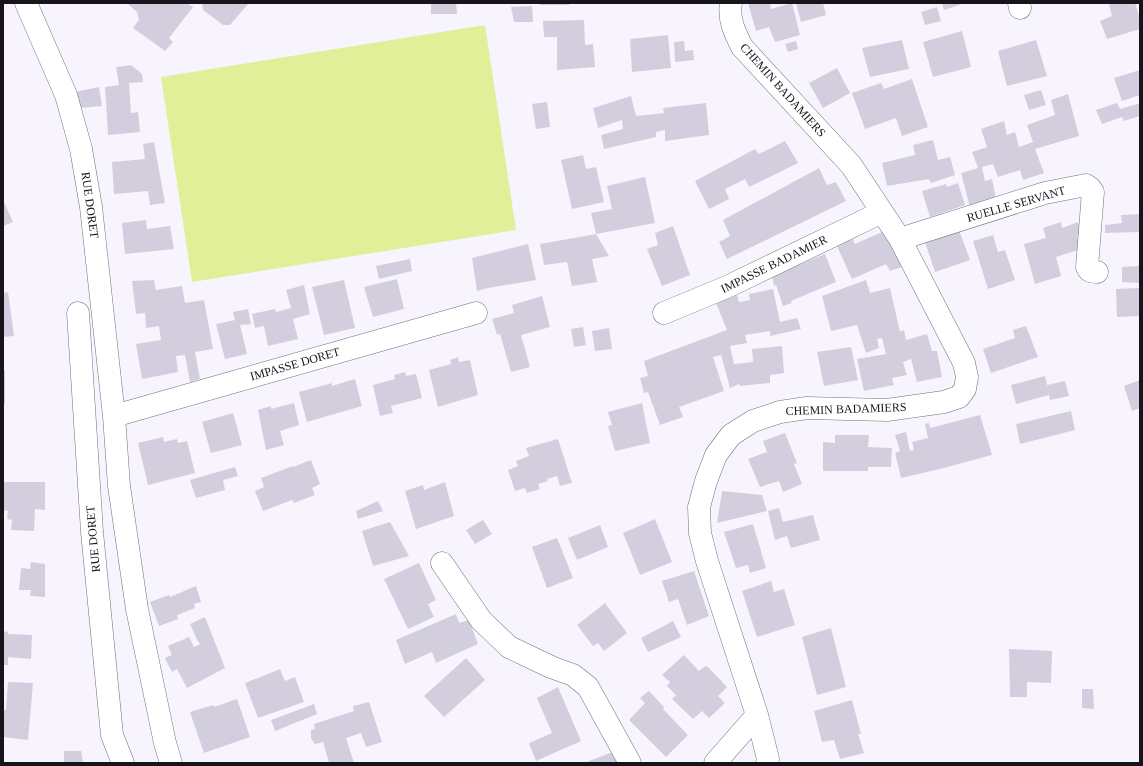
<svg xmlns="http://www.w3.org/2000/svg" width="1143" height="766" viewBox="0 0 1143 766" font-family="'Times New Roman',serif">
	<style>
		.green { fill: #e1f098 }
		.building { fill: #d3cede }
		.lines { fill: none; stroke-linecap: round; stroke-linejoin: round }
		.street-casing { stroke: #726e7c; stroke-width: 23 }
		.street { stroke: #fff; stroke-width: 22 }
		.labels { text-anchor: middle; stroke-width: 4; stroke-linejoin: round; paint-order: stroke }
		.street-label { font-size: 12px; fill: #17151b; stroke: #fff }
	</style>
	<rect width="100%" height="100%" fill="#f7f4fe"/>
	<path class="green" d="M 485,25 L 516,230 L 192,282 L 161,77 Z"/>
	<path class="building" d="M 129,3 L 187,3 L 193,7 L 169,38 L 173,42 L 165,51 L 133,28 L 139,20 L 137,12 L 128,4 Z
		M 202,3 L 248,3 L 248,4 L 230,25 L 223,25 L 203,10 Z
		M 434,3 L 456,3 L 457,14 L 431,14 L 431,4 Z
		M 540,3 L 569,3 L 569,5 L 540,5 Z
		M 748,3 L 770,3 L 771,9 L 792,3 L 800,35 L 775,42 L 769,27 L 756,31 Z
		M 796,3 L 823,3 L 826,15 L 801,22 Z
		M 942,3 L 965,3 L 944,10 Z
		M 1114,3 L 1135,3 L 1140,19 L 1140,29 L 1107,39 L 1100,21 L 1112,16 L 1109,4 Z
		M 532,6 L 533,22 L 514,22 L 511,7 Z
		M 937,7 L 941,21 L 925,25 L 921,12 Z
		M 584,20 L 585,45 L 593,44 L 595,67 L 557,70 L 557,37 L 544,37 L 543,21 Z
		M 962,31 L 971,67 L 933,77 L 923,42 Z
		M 668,35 L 671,68 L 632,72 L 630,39 Z
		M 902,40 L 909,69 L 870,77 L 862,48 Z
		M 1036,40 L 1047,76 L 1007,86 L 998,51 Z
		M 684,41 L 685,51 L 693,50 L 694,60 L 675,62 L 674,42 Z
		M 796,41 L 798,49 L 788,52 L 785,44 Z
		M 131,65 L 142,74 L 143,82 L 129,83 L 131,113 L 138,112 L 140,132 L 108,135 L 105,87 L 119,85 L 116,67 Z
		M 837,68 L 850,93 L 823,108 L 809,83 Z
		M 1140,70 L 1140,95 L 1122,101 L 1114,78 Z
		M 912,79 L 928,127 L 902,136 L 896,118 L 865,129 L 852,93 L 881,83 L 884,89 Z
		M 99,87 L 102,106 L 81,108 L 75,92 Z
		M 1041,90 L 1046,105 L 1029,110 L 1024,95 Z
		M 1068,94 L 1079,136 L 1035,149 L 1044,173 L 1023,180 L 1020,170 L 998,177 L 993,164 L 982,167 L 985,181 L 992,179 L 996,199 L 970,207 L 961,173 L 978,168 L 972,152 L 987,147 L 981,129 L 1004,121 L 1007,135 L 1015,132 L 1019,147 L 1033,142 L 1027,125 L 1055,115 L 1051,100 Z
		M 631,96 L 636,116 L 664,113 L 663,108 L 706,103 L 709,135 L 665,141 L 665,130 L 656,132 L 656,137 L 604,149 L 601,135 L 623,129 L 622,120 L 598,128 L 593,108 Z
		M 547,102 L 550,127 L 536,129 L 532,104 Z
		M 1117,103 L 1120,109 L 1140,103 L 1140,116 L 1124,121 L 1122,117 L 1102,124 L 1096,110 Z
		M 933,140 L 938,160 L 950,157 L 955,175 L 931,183 L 929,179 L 887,186 L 882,163 L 915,155 L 913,145 Z
		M 785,141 L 798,163 L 749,187 L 745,179 L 725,189 L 729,199 L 709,209 L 695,181 L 755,149 L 759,154 Z
		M 154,142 L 165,203 L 150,205 L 148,191 L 114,194 L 112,162 L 145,159 L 143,144 Z
		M 583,155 L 586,169 L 596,167 L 604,202 L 572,209 L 561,160 Z
		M 819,168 L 827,185 L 836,182 L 846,201 L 727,259 L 719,242 L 730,236 L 723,220 Z
		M 645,177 L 655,223 L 596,234 L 591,213 L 612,209 L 607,186 Z
		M 958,183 L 965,205 L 930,217 L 922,191 L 946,184 L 947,187 Z
		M 3,200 L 13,222 L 3,226 Z
		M 1139,214 L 1139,232 L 1105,233 L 1105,225 L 1122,223 L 1121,215 Z
		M 146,220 L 147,229 L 170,226 L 174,249 L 125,254 L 122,223 Z
		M 1061,222 L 1062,228 L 1078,222 L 1081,234 L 1077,236 L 1081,249 L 1056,257 L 1061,276 L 1035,284 L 1024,244 L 1046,238 L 1043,228 Z
		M 673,226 L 690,275 L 662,286 L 647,249 L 658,245 L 655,233 Z
		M 959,230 L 970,260 L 935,272 L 925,242 Z
		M 884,231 L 902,267 L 890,271 L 886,264 L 852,279 L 836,244 L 852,238 L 855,244 Z
		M 596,234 L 609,256 L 592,259 L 597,282 L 572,286 L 567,262 L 544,265 L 540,244 Z
		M 993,235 L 998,252 L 1005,250 L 1015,280 L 988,289 L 973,241 Z
		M 528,244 L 536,280 L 488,288 L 477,291 L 472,258 Z
		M 825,254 L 836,282 L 791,301 L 792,303 L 783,306 L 776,285 L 774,286 L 771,270 L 782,272 Z
		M 410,259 L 412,271 L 379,279 L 376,266 Z
		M 1138,266 L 1140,266 L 1140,283 L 1122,282 L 1122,267 Z
		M 397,279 L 404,309 L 373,317 L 364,287 Z
		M 154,280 L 156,290 L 182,286 L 185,303 L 204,300 L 213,349 L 195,352 L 200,379 L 190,382 L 185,355 L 176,356 L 178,372 L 142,379 L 136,344 L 161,340 L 159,326 L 146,328 L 145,313 L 136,314 L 132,281 Z
		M 344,280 L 355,328 L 324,335 L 312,287 Z
		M 866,280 L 870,293 L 890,288 L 900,332 L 904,330 L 906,340 L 927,334 L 932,351 L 937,351 L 942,377 L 917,382 L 911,359 L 903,362 L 907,375 L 892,378 L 894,385 L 864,391 L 857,359 L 886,354 L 882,338 L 877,339 L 879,348 L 866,353 L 857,325 L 831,331 L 822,296 Z
		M 304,285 L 310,314 L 293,319 L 298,339 L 268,346 L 264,326 L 255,328 L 252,314 L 275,309 L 276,312 L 291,308 L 286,290 Z
		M 1139,288 L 1140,316 L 1117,317 L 1116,289 Z
		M 773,289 L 780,322 L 797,318 L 801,329 L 770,336 L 770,331 L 745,335 L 747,343 L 730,346 L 734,364 L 753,362 L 752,349 L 782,346 L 784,373 L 770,375 L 770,383 L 740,386 L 739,384 L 730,388 L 721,355 L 713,357 L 724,391 L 679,407 L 683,417 L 660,425 L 648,392 L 644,393 L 640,378 L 648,376 L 644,361 L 727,330 L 714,298 L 736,292 L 739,302 L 750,300 L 749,294 Z
		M 8,292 L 14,336 L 3,337 L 3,293 Z
		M 542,296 L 550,327 L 521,335 L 530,367 L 511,372 L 500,334 L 497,335 L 492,319 L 514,313 L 512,305 Z
		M 248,309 L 251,324 L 240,325 L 247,354 L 225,359 L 216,324 L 235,320 L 233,312 Z
		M 1026,326 L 1038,357 L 991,373 L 983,349 L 1015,338 L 1013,330 Z
		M 583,327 L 586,345 L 574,347 L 571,329 Z
		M 609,328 L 612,349 L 595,351 L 592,331 Z
		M 851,347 L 858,380 L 824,386 L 817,352 Z
		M 458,357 L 459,362 L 470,360 L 478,395 L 438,407 L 429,370 L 451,364 L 450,360 Z
		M 3,370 L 5,371 L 5,404 L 3,404 Z
		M 405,372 L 406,376 L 416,374 L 422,398 L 391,406 L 393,413 L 380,416 L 373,385 L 395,379 L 394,375 Z
		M 1045,376 L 1047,385 L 1065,381 L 1069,396 L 1050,400 L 1049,395 L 1016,404 L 1011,385 Z
		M 355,379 L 362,406 L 307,422 L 299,392 L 332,383 L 332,386 Z
		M 1140,380 L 1140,408 L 1132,411 L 1124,386 Z
		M 294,403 L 299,425 L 280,431 L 284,445 L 266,450 L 258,410 L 271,406 L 271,409 Z
		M 642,403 L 650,443 L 615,451 L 608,426 L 612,425 L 608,412 Z
		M 1071,411 L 1075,430 L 1020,444 L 1016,424 Z
		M 233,413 L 242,445 L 211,453 L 202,422 Z
		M 980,415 L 992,455 L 940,469 L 901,478 L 895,453 L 900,451 L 895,435 L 906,432 L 910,451 L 914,450 L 912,442 L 928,438 L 925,424 L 929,423 L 930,428 Z
		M 785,433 L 797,463 L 794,464 L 802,484 L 783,492 L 779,481 L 760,487 L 748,459 L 767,452 L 763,441 Z
		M 835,435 L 869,435 L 868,447 L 892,448 L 891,467 L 868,467 L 868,471 L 823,471 L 823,442 L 835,443 Z
		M 163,437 L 164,442 L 177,439 L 178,443 L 187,441 L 195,473 L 148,485 L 138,443 Z
		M 558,439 L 572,483 L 560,486 L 557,476 L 547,479 L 548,481 L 538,484 L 540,489 L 527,493 L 525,488 L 515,491 L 508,470 L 518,466 L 516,461 L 529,456 L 526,448 Z
		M 311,460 L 320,484 L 312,488 L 315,495 L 294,503 L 292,500 L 263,511 L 255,491 L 264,487 L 261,478 L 293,466 L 293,467 Z
		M 235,467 L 238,476 L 223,480 L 225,490 L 196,498 L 190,480 Z
		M 3,482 L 45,482 L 45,510 L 35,509 L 34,531 L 11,530 L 12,520 L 7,519 L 8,511 L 3,510 Z
		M 445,482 L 454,516 L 416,529 L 405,491 L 423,485 L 424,490 Z
		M 722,491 L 762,495 L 767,511 L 717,523 Z
		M 378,501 L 383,511 L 358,519 L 356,511 Z
		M 779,508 L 783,522 L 813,515 L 820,540 L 791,548 L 787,536 L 775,540 L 768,511 Z
		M 655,519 L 672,562 L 640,575 L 623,533 Z
		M 483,520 L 492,534 L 475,544 L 466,530 Z
		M 390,522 L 409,556 L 373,566 L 362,531 Z
		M 753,524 L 766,568 L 750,573 L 748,565 L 736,568 L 724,532 Z
		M 600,525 L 608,547 L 577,560 L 568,538 Z
		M 557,538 L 573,578 L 547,588 L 532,547 Z
		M 31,562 L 45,564 L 45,597 L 30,596 L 31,590 L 19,590 L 21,568 L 30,569 Z
		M 419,563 L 436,600 L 428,604 L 434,617 L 408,629 L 384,579 Z
		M 694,571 L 709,616 L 687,625 L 678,599 L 669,602 L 662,581 Z
		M 771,581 L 774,592 L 784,589 L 795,625 L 757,637 L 742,591 Z
		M 196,586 L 201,602 L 194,604 L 195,608 L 177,615 L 178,619 L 159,626 L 150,602 L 169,595 L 170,597 Z
		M 605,603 L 627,633 L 604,651 L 598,643 L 593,646 L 577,625 Z
		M 456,614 L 459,623 L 469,620 L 478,644 L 436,663 L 432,652 L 405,664 L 396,640 Z
		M 205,617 L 225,668 L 187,688 L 177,669 L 172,672 L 165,658 L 172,655 L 168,646 L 189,637 L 194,647 L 200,644 L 199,642 L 198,642 L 190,624 Z
		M 673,621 L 681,637 L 648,652 L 641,638 Z
		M 831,628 L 846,687 L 817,695 L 802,637 Z
		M 3,631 L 8,632 L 8,634 L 32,635 L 31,659 L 8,657 L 8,665 L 3,665 Z
		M 1009,649 L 1052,651 L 1051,683 L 1027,682 L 1027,697 L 1010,697 Z
		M 684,655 L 699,671 L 704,667 L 707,666 L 727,687 L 718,696 L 725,703 L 709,718 L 702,711 L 693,719 L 672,699 L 676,695 L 667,686 L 670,682 L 662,675 Z
		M 466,658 L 485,680 L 444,717 L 424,696 Z
		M 280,669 L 285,681 L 295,677 L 304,702 L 258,718 L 245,683 Z
		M 8,682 L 33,683 L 28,740 L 3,737 L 3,710 L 6,710 Z
		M 558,687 L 581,741 L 536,761 L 529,743 L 552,733 L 537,698 Z
		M 1082,689 L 1093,689 L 1094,709 L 1082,708 Z
		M 649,691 L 664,707 L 663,709 L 688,735 L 666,757 L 629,720 L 645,703 L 640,698 Z
		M 237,699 L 250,737 L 204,753 L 190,712 L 213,705 L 214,707 Z
		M 852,700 L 861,734 L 858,734 L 864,753 L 840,759 L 834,740 L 822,742 L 814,711 Z
		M 369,702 L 382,742 L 366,747 L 361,733 L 346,738 L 354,763 L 329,763 L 323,742 L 315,744 L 311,738 L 311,730 L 315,729 L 314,724 L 354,711 L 353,706 Z
		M 314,704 L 317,714 L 275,731 L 271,720 Z
		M 64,751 L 81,751 L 83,763 L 64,763 Z
		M 615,751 L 619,763 L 584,763 Z"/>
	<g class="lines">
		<g class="street-casing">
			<path id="street" d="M 26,3 L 66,95 L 81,149 L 91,207 L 114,416 L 119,486 L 137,609 L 165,743 L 171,763
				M 731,3 C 728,19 735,33 742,47 L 851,165 L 900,239 L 964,363 L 967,377 L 965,389 L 959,397 L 944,402 L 887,410 L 807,408 L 780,412 L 753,421 L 731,435 L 716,455 L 706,481 L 699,507 L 700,533 L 707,561 L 757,715 L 768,759 L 767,763
				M 1019,3 L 1020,8
				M 900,239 L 1045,193 L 1086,185 L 1090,188 L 1093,192 L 1087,267 C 1089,272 1092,272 1097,272
				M 78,313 L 92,532 L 112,735 L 123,763
				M 664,313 L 729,286 L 882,212
				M 114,416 L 476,313
				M 442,563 L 481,620 L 509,647 L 551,667 L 573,675 L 588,687 L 630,763
				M 715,763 L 757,715"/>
		</g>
		<use href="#street" class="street"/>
	</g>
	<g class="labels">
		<g class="street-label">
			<text transform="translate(783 90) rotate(48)" y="4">CHEMIN BADAMIERS</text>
			<text transform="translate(1016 204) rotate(-16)" y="4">RUELLE SERVANT</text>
			<text transform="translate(90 205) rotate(82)" y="4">RUE DORET</text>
			<text transform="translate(774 264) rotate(-26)" y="4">IMPASSE BADAMIER</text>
			<text transform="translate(295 364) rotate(-16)" y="4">IMPASSE DORET</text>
			<text transform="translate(846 409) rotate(-2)" y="4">CHEMIN BADAMIERS</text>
			<text transform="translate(93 539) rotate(-95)" y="4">RUE DORET</text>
		</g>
	</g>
	<rect width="1143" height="766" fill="none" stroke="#17151b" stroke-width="8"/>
</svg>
